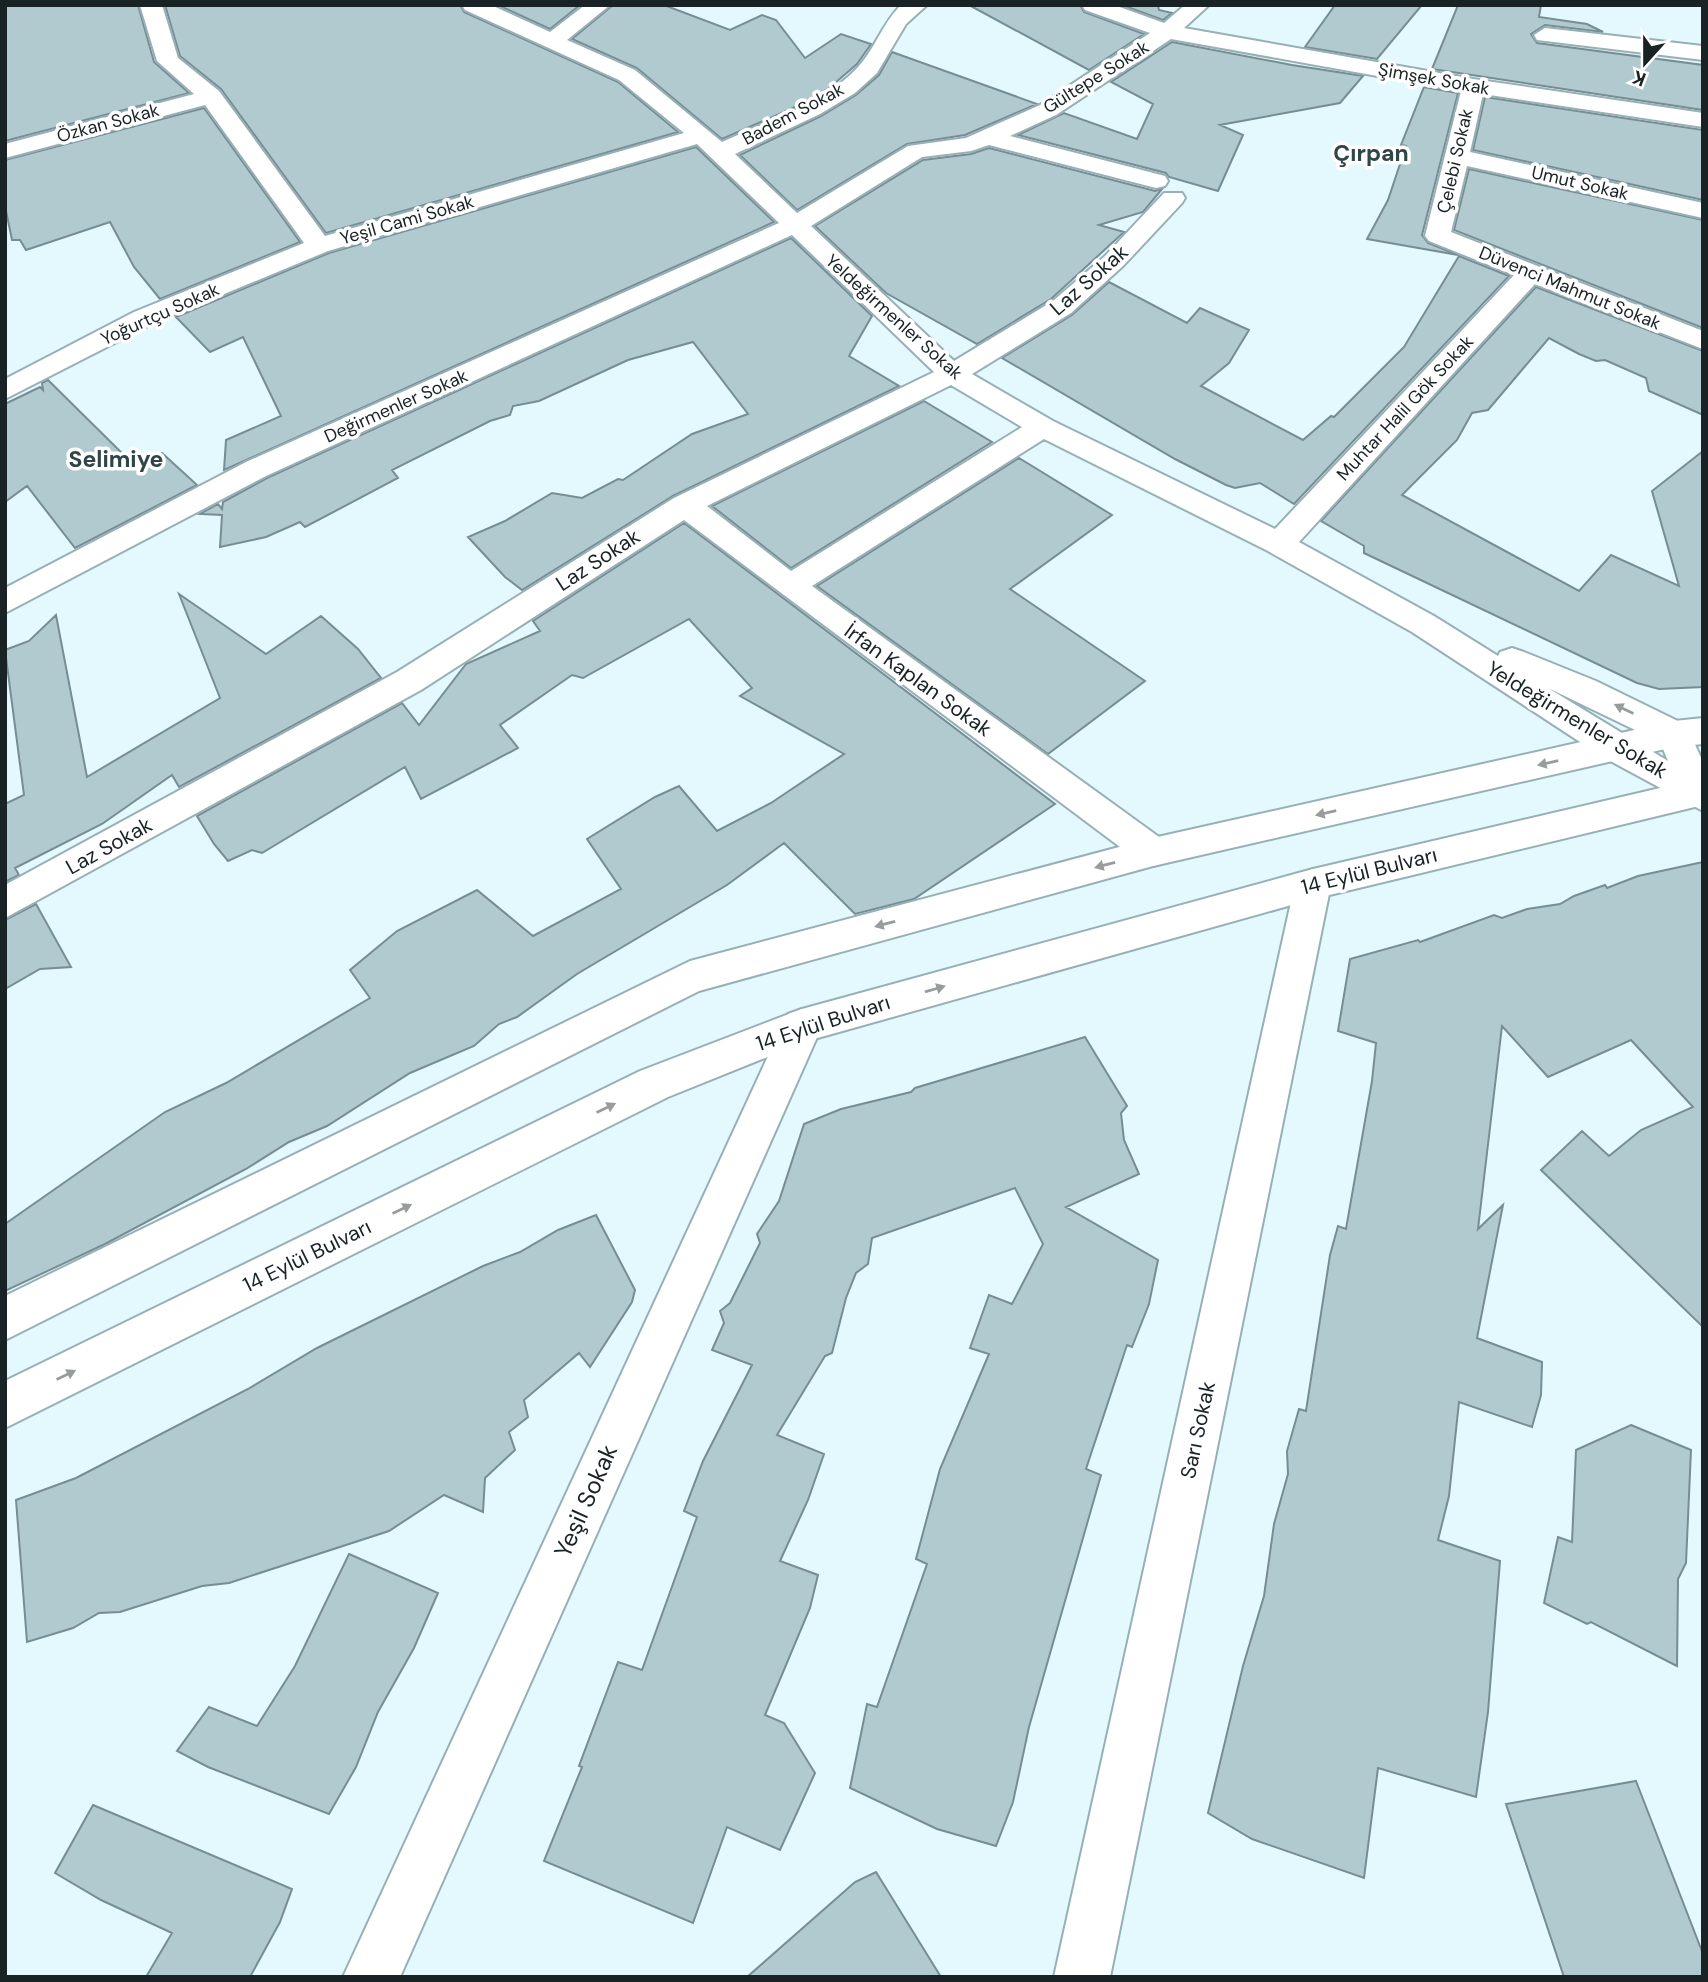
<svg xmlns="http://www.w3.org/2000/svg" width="1708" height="1982" viewBox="0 0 1708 1982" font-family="'DM Sans',sans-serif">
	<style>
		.building { fill: #b1cad0; stroke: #768d94; stroke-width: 2 }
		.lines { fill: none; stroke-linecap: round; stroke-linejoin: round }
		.minor-casing { stroke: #97b0b6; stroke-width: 4 }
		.major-casing { stroke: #97b0b6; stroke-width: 4 }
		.minor { fill: #fff; fill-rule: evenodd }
		.major { fill: #fff; fill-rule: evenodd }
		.oneway { fill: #989c9d }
		.labels { text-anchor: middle; stroke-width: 7; stroke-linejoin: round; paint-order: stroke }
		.far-street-label { font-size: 18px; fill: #192325; stroke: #fff }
		.street-label { font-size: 21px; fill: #192325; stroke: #fff }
		.far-district-label { font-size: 23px; font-weight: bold; fill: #2f454a; stroke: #fff }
		.near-street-label { font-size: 24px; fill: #192325; stroke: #fff }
	</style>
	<rect width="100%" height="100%" fill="#e4f9fe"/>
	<path class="building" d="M 5,5 L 138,5 L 154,62 L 189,93 L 5,141 Z
		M 165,5 L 460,5 L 464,12 L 618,82 L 678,132 L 326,233 L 221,89 L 180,56 Z
		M 498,5 L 580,5 L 550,29 Z
		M 613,5 L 664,5 L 730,30 L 762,15 L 776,20 L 805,58 L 841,34 L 871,44 L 857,64 L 828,89 L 793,108 L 722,139 L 637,68 L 572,39 Z
		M 969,5 L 1080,5 L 1084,12 L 1144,34 L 1089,70 Z
		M 1122,5 L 1158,5 L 1159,10 L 1172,13 L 1163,20 Z
		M 1335,5 L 1422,5 L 1377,59 L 1305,47 Z
		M 1458,5 L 1541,5 L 1539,17 L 1587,24 L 1603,32 L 1545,25 L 1531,34 L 1537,43 L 1703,65 L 1703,110 L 1432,69 Z
		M 1172,42 L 1292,65 L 1363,76 L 1340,103 L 1220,125 L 1243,135 L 1218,191 L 1169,177 L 1166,173 L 1018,135 L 1064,113 L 1137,139 L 1153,104 L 1111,82 Z
		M 892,52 L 1037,104 L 965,135 L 907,144 L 797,210 L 740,155 L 821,116 L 856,95 L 879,75 Z
		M 1424,87 L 1458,93 L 1422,235 L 1428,243 L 1458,255 L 1367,239 L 1388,200 L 1406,146 L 1401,145 Z
		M 1485,97 L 1703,130 L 1703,200 L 1473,150 Z
		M 204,108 L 300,242 L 160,299 L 134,267 L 110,222 L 26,250 L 20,240 L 12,240 L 5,206 L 5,160 Z
		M 696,147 L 774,222 L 224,470 L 226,440 L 281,416 L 243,337 L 210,352 L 176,317 L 329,253 Z
		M 989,148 L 1155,191 L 1162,189 L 1143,212 L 1099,225 L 1124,232 L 1051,299 L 977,344 L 886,293 L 815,226 L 923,160 L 971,154 Z
		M 1469,169 L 1703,220 L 1703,328 L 1454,230 Z
		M 791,238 L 872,316 L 849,356 L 899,386 L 673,496 L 522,590 L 505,577 L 468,537 L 505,521 L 552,493 L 582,498 L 618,479 L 623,480 L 692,434 L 748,414 L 693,342 L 628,360 L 539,401 L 513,406 L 510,415 L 490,421 L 392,470 L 398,478 L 305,527 L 300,522 L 266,537 L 220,547 L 222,515 L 200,514 L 218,504 L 222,509 L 223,502 L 267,478 Z
		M 1459,256 L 1509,276 L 1294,504 L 1260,483 L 1235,488 L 1226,485 L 1175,459 L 1002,358 L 1072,315 L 1109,282 L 1187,323 L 1200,308 L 1249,330 L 1229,363 L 1201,386 L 1303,440 L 1331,416 L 1334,417 L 1404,347 Z
		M 1536,287 L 1703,351 L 1703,415 L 1649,391 L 1646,378 L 1605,360 L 1596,361 L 1579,354 L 1549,338 L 1488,410 L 1472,413 L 1457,440 L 1402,495 L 1579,591 L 1611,555 L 1679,586 L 1652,491 L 1703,451 L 1703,687 L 1659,689 L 1637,683 L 1364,553 L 1364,546 L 1321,521 Z
		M 48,380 L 136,467 L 162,453 L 197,485 L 75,548 L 27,486 L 5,502 L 5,404 L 40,387 L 43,390 L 42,383 Z
		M 924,401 L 992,442 L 791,568 L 712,506 Z
		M 1019,458 L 1112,515 L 1010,589 L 1145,681 L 1048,754 L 817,586 Z
		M 684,523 L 1055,804 L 914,899 L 855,914 L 784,843 L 727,885 L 577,974 L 517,1017 L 499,1024 L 474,1046 L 410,1073 L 327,1126 L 289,1142 L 246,1169 L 105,1244 L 5,1291 L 5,1224 L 165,1112 L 226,1083 L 370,998 L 350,970 L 397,931 L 477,890 L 533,936 L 621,889 L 587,839 L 655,797 L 679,786 L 717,831 L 771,803 L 844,754 L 740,696 L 752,688 L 689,619 L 583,678 L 572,675 L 500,725 L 518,748 L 421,799 L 405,767 L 262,853 L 252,850 L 228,861 L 214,844 L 197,816 L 402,703 L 419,725 L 466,664 L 540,631 L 533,621 Z
		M 179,594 L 266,654 L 321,616 L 358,649 L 381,678 L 179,787 L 172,775 L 102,824 L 15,868 L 19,875 L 5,882 L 5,804 L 24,795 L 5,650 L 29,641 L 56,615 L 87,777 L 220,698 Z
		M 1703,862 L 1703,1327 L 1541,1170 L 1582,1131 L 1609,1156 L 1641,1130 L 1693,1107 L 1631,1040 L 1548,1077 L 1502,1026 L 1478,1229 L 1503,1205 L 1477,1338 L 1542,1362 L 1541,1395 L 1532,1427 L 1459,1402 L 1449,1496 L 1438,1540 L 1500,1561 L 1488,1712 L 1476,1797 L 1378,1768 L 1364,1878 L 1252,1839 L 1208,1813 L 1243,1666 L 1264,1596 L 1274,1524 L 1288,1474 L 1287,1451 L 1299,1409 L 1306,1411 L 1330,1255 L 1338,1226 L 1346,1229 L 1372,1081 L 1376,1043 L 1338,1031 L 1350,959 L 1418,940 L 1420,942 L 1494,915 L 1502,918 L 1527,909 L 1560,904 L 1574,896 L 1605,885 L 1607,888 L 1638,876 Z
		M 36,904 L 71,967 L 40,969 L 5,989 L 5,920 Z
		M 1085,1037 L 1127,1106 L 1121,1113 L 1124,1140 L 1139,1174 L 1066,1207 L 1158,1260 L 1149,1304 L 1132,1347 L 1127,1345 L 1086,1469 L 1101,1475 L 1029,1727 L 1013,1802 L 996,1846 L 937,1829 L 850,1788 L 867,1704 L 877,1707 L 927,1564 L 916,1559 L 940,1469 L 989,1354 L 970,1348 L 989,1295 L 1012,1304 L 1043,1244 L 1015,1188 L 872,1238 L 868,1264 L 856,1273 L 846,1298 L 832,1353 L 825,1356 L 777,1435 L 824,1454 L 808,1500 L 780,1561 L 818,1575 L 810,1608 L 765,1715 L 784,1723 L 815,1773 L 780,1850 L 727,1827 L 693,1923 L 544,1861 L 582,1767 L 579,1766 L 618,1662 L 642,1670 L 697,1517 L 684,1511 L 703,1461 L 752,1365 L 712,1350 L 724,1323 L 720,1311 L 730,1303 L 760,1243 L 757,1234 L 779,1201 L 804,1124 L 841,1109 L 911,1092 L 915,1088 Z
		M 596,1215 L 635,1290 L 632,1302 L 590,1367 L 579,1353 L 524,1400 L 528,1417 L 509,1432 L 515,1450 L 485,1478 L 483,1512 L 444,1495 L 389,1531 L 229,1583 L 202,1586 L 120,1612 L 99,1613 L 73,1628 L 27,1642 L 16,1500 L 76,1478 L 248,1389 L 317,1348 L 483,1266 L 520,1252 L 558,1230 Z
		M 1631,1425 L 1691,1450 L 1686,1563 L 1678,1579 L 1677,1666 L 1591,1622 L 1587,1624 L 1544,1603 L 1558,1537 L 1572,1542 L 1576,1450 Z
		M 349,1554 L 438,1593 L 414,1648 L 378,1712 L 356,1767 L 329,1814 L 208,1767 L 177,1751 L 209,1707 L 257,1726 L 295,1666 Z
		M 1636,1781 L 1703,1954 L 1703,1977 L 1564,1977 L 1506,1804 Z
		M 93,1805 L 292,1889 L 280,1922 L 250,1977 L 146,1977 L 172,1933 L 101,1900 L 55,1873 Z
		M 876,1872 L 941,1977 L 747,1977 L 855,1882 Z"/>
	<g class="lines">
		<g class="minor-casing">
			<path id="minor" d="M 140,5 L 162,5 L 178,58 L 219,91 L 325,236 L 684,133 L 619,80 L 465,10 L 462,5 L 491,5 L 550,32 L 585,5 L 610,5 L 567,40 L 635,70 L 722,142 C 767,121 825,104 859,66 C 875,48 882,25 899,7 L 927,5 L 906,24 L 877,73 L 855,93 L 820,114 L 735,154 L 797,213 L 908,146 L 966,138 L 1040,105 L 1150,33 L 1085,10 L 1082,5 L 1114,5 L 1164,23 L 1185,5 L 1209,5 L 1184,28 L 1473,79 L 1703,113 L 1703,127 L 1483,94 L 1470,152 L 1703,203 L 1703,218 L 1467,166 L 1451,232 L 1703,331 L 1703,349 L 1535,284 L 1299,542 L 1434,616 L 1498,656 L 1500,652 L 1512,648 L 1524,652 L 1596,681 L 1686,725 L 1703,762 L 1703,811 L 1603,757 L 1412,632 L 1268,551 L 1044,439 L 812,586 L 1166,842 L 1171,852 L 1166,862 L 1153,866 L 1140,862 L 684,520 L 421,690 L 5,918 L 5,885 L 397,672 L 674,498 L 934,372 L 792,235 L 266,476 L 5,613 L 5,588 L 246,462 L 779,223 L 697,144 L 328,251 L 152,324 L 5,399 L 5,379 L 134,312 L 304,243 L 205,105 L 5,158 L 5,144 L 194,94 L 157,61 ZM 1171,39 L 1461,91 L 1425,236 L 1429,241 L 1514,275 L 1275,529 L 1053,421 L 972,374 L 1071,313 L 1123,266 L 1182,203 L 1185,198 L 1182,193 L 1164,193 L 1105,256 L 1053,301 L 954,361 L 811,226 L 922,157 L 971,151 L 989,145 L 1156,188 L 1165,186 L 1168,181 L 1165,176 L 1010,136 L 1056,115 ZM 951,385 L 1022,427 L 791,571 L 707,506 ZM 1548,688 L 1660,742 L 1668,761 Z
				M 1545,28 L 1703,46 L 1703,60 L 1537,40 L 1534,35 Z
				M 1313,869 L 1326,874 L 1331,884 L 1110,1977 L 1054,1977 L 1295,884 L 1300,874 Z
				M 802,1009 L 816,1014 L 822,1026 L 400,1977 L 343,1977 L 782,1026 L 788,1014 Z"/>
		</g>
		<g class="major-casing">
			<path id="major" d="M 1703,718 L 1703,744 L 1674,747 L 1153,866 L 699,991 L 5,1340 L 5,1296 L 690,961 L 1153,838 L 1674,721 Z
				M 1703,778 L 1703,805 L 1313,899 L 807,1041 L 668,1097 L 5,1428 L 5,1381 L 640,1071 L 802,1009 L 1313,869 Z"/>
		</g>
		<use href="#minor" class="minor"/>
		<use href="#major" class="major"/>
	</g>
	<defs><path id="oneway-solid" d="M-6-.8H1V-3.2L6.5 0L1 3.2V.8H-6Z" transform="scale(1.75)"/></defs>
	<g class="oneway">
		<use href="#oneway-solid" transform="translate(1624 709) rotate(-154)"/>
		<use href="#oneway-solid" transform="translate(1548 763) rotate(167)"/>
		<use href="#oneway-solid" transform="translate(1326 813) rotate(167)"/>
		<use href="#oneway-solid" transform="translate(1105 865) rotate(165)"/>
		<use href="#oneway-solid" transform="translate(885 924) rotate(165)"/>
		<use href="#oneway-solid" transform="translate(935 989) rotate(-16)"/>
		<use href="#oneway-solid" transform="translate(606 1108) rotate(-26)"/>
		<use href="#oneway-solid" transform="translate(402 1209) rotate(-26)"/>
		<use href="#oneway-solid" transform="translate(66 1375) rotate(-26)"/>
	</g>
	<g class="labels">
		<g class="far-street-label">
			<text transform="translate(1096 77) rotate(-32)" y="6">Gültepe Sokak</text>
			<text transform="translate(1434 79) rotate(10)" y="6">Şimşek Sokak</text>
			<text transform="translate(793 114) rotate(-28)" y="6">Badem Sokak</text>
			<text transform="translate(108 123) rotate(-15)" y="6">Özkan Sokak</text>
			<text transform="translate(1455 161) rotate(-77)" y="6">Çelebi Sokak</text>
			<text transform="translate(1580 183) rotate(13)" y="6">Umut Sokak</text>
			<text transform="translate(407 220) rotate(-16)" y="6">Yeşil Cami Sokak</text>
			<text transform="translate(1570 288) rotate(22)" y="6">Düvenci Mahmut Sokak</text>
			<text transform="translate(160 314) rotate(-24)" y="6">Yoğurtçu Sokak</text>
			<text transform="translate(894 317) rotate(42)" y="6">Yeldeğirmenler Sokak</text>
			<text transform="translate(396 406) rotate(-24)" y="6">Değirmenler Sokak</text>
			<text transform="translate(1405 408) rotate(-47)" y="6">Muhtar Halil Gök Sokak</text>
		</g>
		<g class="street-label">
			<text transform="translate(1089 280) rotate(-41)" y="7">Laz Sokak</text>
			<text transform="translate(598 560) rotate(-33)" y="7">Laz Sokak</text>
			<text transform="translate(918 680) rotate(36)" y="7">İrfan Kaplan Sokak</text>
			<text transform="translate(1577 720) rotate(31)" y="7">Yeldeğirmenler Sokak</text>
			<text transform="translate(109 846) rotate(-29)" y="7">Laz Sokak</text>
			<text transform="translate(1369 871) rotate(-14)" y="7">14 Eylül Bulvarı</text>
			<text transform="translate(823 1023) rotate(-18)" y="7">14 Eylül Bulvarı</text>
			<text transform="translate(307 1256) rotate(-26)" y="7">14 Eylül Bulvarı</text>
			<text transform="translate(1198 1430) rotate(-78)" y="7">Sarı Sokak</text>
		</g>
		<g class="far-district-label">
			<text x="1371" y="161">Çırpan</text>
			<text x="116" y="467">Selimiye</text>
		</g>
		<g class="near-street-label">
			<text transform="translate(586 1501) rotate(-66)" y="8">Yeşil Sokak</text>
		</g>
	</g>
	<rect width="1708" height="1982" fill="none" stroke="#192325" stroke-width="14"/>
	<g transform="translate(1645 63) rotate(201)" stroke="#ffffff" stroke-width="5" paint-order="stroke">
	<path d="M0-5L12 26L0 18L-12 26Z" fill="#192325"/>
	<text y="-10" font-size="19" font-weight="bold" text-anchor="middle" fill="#192325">K</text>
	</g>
</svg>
